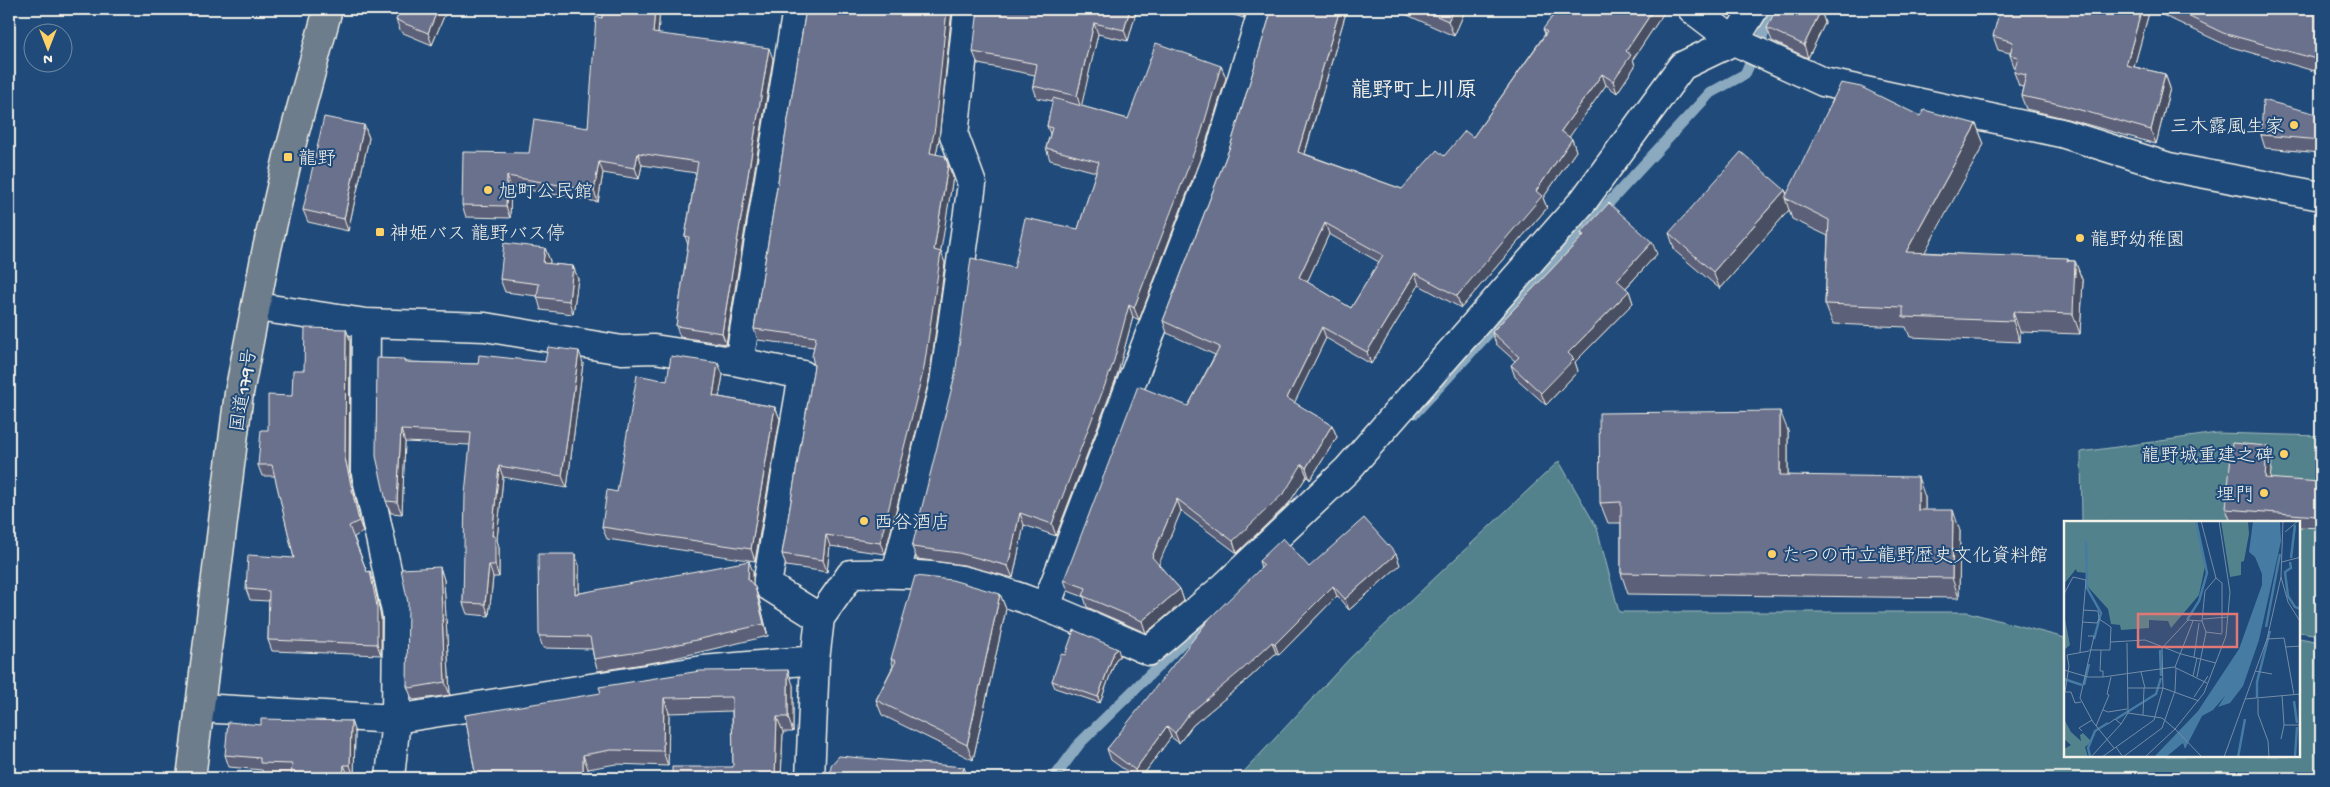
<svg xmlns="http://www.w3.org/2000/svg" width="2330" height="787" viewBox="0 0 2330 787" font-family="'Gochi Hand','Klee One',sans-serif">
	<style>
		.green { fill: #52828c; stroke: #a3baba }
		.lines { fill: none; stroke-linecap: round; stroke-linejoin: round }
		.stream { stroke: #8caabf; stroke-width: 11 }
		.street-casing { stroke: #f4f1e8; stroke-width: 31 }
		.highway-casing { stroke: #f4f1e8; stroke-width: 31 }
		.street { stroke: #1f4a7a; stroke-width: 28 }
		.highway { stroke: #6d7d8c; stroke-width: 28 }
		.wall { fill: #5b6179; stroke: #f4f1e8; fill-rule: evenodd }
		.shaded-wall { fill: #4a4f63; stroke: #f4f1e8 }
		.building { fill: #6a718d; stroke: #f4f1e8; fill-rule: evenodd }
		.poi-dot { fill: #ffd166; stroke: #1f4a7a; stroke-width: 2 }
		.labels { text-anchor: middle; stroke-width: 4; stroke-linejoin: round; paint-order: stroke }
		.poi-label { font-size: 19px; fill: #f4f1e8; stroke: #1f4a7a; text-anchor: start }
		.street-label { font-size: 19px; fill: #f4f1e8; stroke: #1f4a7a }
		.quarter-label { font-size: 21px; font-weight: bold; fill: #f4f1e8; stroke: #1f4a7a }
		.inset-river { fill: none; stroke: #467ba3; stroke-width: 2.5 }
		.inset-road { fill: none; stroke: #748da6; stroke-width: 1 }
		.view { fill: #e27875; fill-opacity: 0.15; stroke: #e27875; stroke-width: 2.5 }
		.inset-edge { fill: none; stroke: #f4f1e8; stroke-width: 2.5 }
	</style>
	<rect width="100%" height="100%" fill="#1f4a7a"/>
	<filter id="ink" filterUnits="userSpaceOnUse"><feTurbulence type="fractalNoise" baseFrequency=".02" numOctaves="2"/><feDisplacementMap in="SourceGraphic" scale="10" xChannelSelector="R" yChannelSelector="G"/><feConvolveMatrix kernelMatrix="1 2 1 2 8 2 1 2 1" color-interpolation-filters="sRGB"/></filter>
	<g filter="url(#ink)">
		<path class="green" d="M 2217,433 L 2321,436 L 2321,635 L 2299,632 L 2299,522 L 2082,522 L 2081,452 Z
			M 1559,461 L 1597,528 L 1619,612 L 1967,612 L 2065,638 L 2065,756 L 2299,756 L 2299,638 L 2321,642 L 2321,778 L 1238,778 L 1352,656 Z"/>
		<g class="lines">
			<path class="stream" d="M 1415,413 L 1710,93 L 1745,74 L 1775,9
				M 1054,778 L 1080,743 L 1206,619"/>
			<g class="street-casing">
				<path id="street" d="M 797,9 L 739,362 L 803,375 L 767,585 L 820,618
					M 1692,9 L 1734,41 L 1823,82 L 2061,133 L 2169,167 L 2321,196
					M 257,307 L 366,323 L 485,327 L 622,350 L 654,349 L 739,362
					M 366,323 L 365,469 L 397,616 L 396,719 L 390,778
					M 896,573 L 944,383 L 972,184 L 954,135 L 968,9
					M 1046,606 L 1220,151 L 1263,9
					M 200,708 L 396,719 L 703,670 L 815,660
					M 810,778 L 815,660 L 820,618 L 851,574 C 887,573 925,573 961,580 C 1027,595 1087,625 1149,651 L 1225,586 L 1347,470 L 1584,200 L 1682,66 L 1734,41 L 1754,9"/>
			</g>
			<g class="highway-casing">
				<path id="highway" d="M 191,778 L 239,393 L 266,253 L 288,157 L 328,9"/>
			</g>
			<use href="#street" class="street"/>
			<use href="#highway" class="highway"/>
		</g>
		<path class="wall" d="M 391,9 L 447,9 L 432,45 L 401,32 L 396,20 L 400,12 Z
			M 603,9 L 660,9 L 658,34 L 773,59 L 726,344 L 680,337 L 676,326 L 688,245 L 685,236 L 696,173 L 642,165 L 639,179 L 603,173 L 598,202 L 511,187 L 510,218 L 466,217 L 462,205 L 529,153 L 588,128 Z
			M 806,9 L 952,9 L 939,139 L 936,155 L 953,177 L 940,252 L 945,263 L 929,380 L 885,554 L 830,546 L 827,572 L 786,566 L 782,554 L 814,366 L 814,347 L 758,340 L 754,329 Z
			M 1137,9 L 1128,41 L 1098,34 L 1081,106 L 1128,119 L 1221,66 L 1226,78 L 1205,146 L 1139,320 L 1133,317 L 1117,376 L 1056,536 L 1024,525 L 1013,578 L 964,565 L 917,559 L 912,547 L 1014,268 L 1078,229 L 1096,172 L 1050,160 L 1046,148 L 1050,134 L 1047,126 L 1053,101 L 1037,98 L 1033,86 L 1035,75 L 978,64 L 973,52 Z
			M 1214,9 L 1248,9 L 1244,18 Z
			M 1272,9 L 1347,9 L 1305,154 L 1402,189 L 1444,156 L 1473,137 L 1545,34 L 1543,29 L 1665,11 L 1633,59 L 1635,66 L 1617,93 L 1606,85 L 1569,137 L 1572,139 L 1576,151 L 1543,198 L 1547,208 L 1461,308 L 1419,285 L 1371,364 L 1326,338 L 1294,403 L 1332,425 L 1337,437 L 1310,480 L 1307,476 L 1289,503 L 1237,553 L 1181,511 L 1158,564 L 1180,589 L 1184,601 L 1146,633 L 1087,607 L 1084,597 L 1068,591 L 1064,580 L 1188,406 L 1215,355 L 1167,333 L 1163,321 L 1231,144 ZM 1329,234 L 1379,262 L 1351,308 L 1307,282 Z
			M 1394,9 L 1466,9 L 1454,36 Z
			M 2097,9 L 2321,9 L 2321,73 L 2228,46 L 2150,9 L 2134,67 L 2165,74 L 2170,88 L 2156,144 L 2064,118 L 2026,109 L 2021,96 L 2023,87 L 2019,86 L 2014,72 L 2015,69 L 2010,55 L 2010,53 L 1998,50 L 1993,36 L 2099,12 Z
			M 1821,10 L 1825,23 L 1808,58 L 1772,41 L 1767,28 Z
			M 2321,115 L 2321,153 L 2265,148 L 2261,135 Z
			M 1920,116 L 1976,124 L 1984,144 L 1924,252 L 2075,261 L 2083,282 L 2080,334 L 2020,332 L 2020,342 L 1910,337 L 1906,327 L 1833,324 L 1825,304 L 1828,236 L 1792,219 L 1789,210 L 1720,289 L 1675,251 L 1669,233 L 1785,190 L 1787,194 Z
			M 364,125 L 369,138 L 348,231 L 308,222 L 303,210 Z
			M 1581,233 L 1657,254 L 1626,288 L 1629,291 L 1633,303 L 1575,362 L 1578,371 L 1546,405 L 1515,377 L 1511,365 L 1515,361 L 1496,344 L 1492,332 L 1583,237 Z
			M 545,248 L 550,261 L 549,264 L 573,266 L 578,279 L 573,314 L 541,310 L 537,296 L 505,292 L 500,279 Z
			M 346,329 L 350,340 L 349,469 L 363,532 L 354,537 L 367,572 L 374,583 L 381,618 L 381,655 L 272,651 L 268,640 L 269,601 L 250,600 L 246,589 L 294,558 L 275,476 L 262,476 L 258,465 L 268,430 L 292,396 L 304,370 Z
			M 404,359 L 406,362 L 478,364 L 545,362 L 583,363 L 567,488 L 503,477 L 497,540 L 499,548 L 499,577 L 493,577 L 489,616 L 467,614 L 463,603 L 470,445 L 405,442 L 402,514 L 391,513 L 386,501 Z
			M 723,375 L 719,397 L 775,407 L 780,419 L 755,561 L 607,539 L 602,527 L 617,492 L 667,381 Z
			M 1788,431 L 1788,475 L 1925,497 L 1925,510 L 1960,531 L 1959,598 L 1628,594 L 1621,573 L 1621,523 L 1608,523 L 1600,503 Z
			M 2272,459 L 2270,478 L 2321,487 L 2321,528 L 2299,527 L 2299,522 L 2231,522 L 2226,509 Z
			M 1396,554 L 1400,565 L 1349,610 L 1337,596 L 1279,655 L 1276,653 L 1247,680 L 1193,725 L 1179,743 L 1171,737 L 1141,778 L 1136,778 L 1111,760 L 1107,749 L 1261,568 L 1259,561 L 1309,567 Z
			M 579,565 L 579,593 L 753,572 L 753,584 L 759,599 L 768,636 L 662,661 L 598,671 L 594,659 L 592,649 L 543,648 L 539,636 Z
			M 440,567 L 444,580 L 450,695 L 414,700 L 412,699 L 407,686 Z
			M 1000,594 L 1006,609 L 973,760 L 882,715 L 876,700 L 893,666 L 891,659 Z
			M 1065,655 L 1120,656 L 1116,659 L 1100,703 L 1055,688 L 1052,681 Z
			M 793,685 L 793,732 L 783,732 L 781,778 L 672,778 L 733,767 L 732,711 L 669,713 L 668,766 L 616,764 L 588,769 L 588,778 L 476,778 L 465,715 Z
			M 351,721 L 355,733 L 354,777 L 264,775 L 262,770 L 229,767 L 225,755 L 261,725 Z"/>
		<path class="shaded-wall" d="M 438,9 L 447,9 L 432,45 L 428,33 Z
			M 655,9 L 660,9 L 657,45 L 653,33 Z
			M 947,9 L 952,9 L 939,139 L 934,165 L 930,153 Z
			M 1130,9 L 1137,9 L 1128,41 L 1124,30 Z
			M 1241,9 L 1248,9 L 1244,18 Z
			M 1340,9 L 1347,9 L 1302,163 L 1298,152 Z
			M 1454,9 L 1466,9 L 1454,36 L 1448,21 Z
			M 1654,9 L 1664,9 L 1665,11 L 1633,59 L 1635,66 L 1617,93 L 1613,81 L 1626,51 Z
			M 2142,9 L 2150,9 L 2131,78 L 2126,65 Z
			M 1821,10 L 1825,23 L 1808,58 L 1804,45 Z
			M 1094,23 L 1098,34 L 1081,108 L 1077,96 Z
			M 769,48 L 773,59 L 726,344 L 722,333 Z
			M 1221,66 L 1226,78 L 1205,146 L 1139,320 L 1134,308 Z
			M 1602,74 L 1606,85 L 1565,143 L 1561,131 Z
			M 2165,74 L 2170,88 L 2156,144 L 2151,130 Z
			M 1976,124 L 1984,144 L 1914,272 L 1906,252 Z
			M 364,125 L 369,138 L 348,231 L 344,219 Z
			M 1572,139 L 1576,151 L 1543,198 L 1547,208 L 1461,308 L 1457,296 L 1536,191 Z
			M 638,153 L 642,165 L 639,179 L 635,168 Z
			M 599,162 L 603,173 L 598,202 L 594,191 Z
			M 948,165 L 953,177 L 939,262 L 934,250 Z
			M 507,176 L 511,187 L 510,218 L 506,206 Z
			M 1785,190 L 1789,201 L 1785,198 L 1789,210 L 1720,289 L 1713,272 Z
			M 1325,223 L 1329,234 L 1304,289 L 1299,277 Z
			M 1652,242 L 1657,254 L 1622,292 L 1617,280 Z
			M 545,248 L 550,261 L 548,276 L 543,263 Z
			M 941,252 L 945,263 L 929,380 L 885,554 L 880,543 Z
			M 2068,258 L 2075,277 L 2075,261 L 2083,282 L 2080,334 L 2073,314 L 2067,261 Z
			M 573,266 L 578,279 L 573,314 L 569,301 Z
			M 1415,273 L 1419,285 L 1371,364 L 1367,352 Z
			M 1629,291 L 1633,303 L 1575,362 L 1578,371 L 1546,405 L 1541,393 L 1568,353 Z
			M 1129,305 L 1133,317 L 1117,376 L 1056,536 L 1052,524 Z
			M 2013,312 L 2020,332 L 2020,342 L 2013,321 Z
			M 1322,327 L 1326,338 L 1291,410 L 1287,398 Z
			M 346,329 L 350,340 L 349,469 L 363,532 L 359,521 L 345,458 Z
			M 579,351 L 583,363 L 567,488 L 562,476 Z
			M 718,363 L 723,375 L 717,408 L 713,396 Z
			M 775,407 L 780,419 L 755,561 L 751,549 Z
			M 1780,411 L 1788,431 L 1788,495 L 1780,475 Z
			M 1332,425 L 1337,437 L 1310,480 L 1306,468 Z
			M 401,430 L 405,442 L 402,514 L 397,502 Z
			M 2267,446 L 2272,459 L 2269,491 L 2265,478 Z
			M 1302,464 L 1307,476 L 1289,503 L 1237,553 L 1233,541 Z
			M 499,466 L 503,477 L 497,540 L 499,548 L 499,577 L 495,565 L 492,536 Z
			M 1918,477 L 1925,497 L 1925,530 L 1918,510 Z
			M 2320,482 L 2321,487 L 2321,527 L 2317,516 Z
			M 1177,499 L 1181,511 L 1157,569 L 1152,557 Z
			M 1953,510 L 1960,531 L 1959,598 L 1952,578 Z
			M 1020,513 L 1024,525 L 1013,578 L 1008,566 Z
			M 826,535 L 830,546 L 827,572 L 823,560 Z
			M 575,554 L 579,565 L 579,606 L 575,594 Z
			M 1396,554 L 1400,565 L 1349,610 L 1345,599 Z
			M 749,561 L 753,572 L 753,591 L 748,579 Z
			M 489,565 L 493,577 L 489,616 L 485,604 Z
			M 440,567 L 444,580 L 450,695 L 445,682 Z
			M 370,571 L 374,583 L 381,618 L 381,655 L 377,644 Z
			M 1333,586 L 1337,596 L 1279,655 L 1275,644 Z
			M 755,587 L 759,599 L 768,636 L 764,624 Z
			M 1180,589 L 1184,601 L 1146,633 L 1142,621 Z
			M 1000,594 L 1006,609 L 973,760 L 967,745 Z
			M 1272,642 L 1276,653 L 1247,680 L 1193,725 L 1179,743 L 1175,733 L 1189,714 Z
			M 1118,649 L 1120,656 L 1116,659 L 1100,703 L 1098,697 L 1114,652 Z
			M 788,670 L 793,685 L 793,732 L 788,717 Z
			M 664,698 L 669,713 L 668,766 L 663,751 Z
			M 777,717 L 783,732 L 781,778 L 775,778 Z
			M 351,721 L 355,733 L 354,777 L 350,765 Z
			M 1167,726 L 1171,737 L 1141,778 L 1138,778 L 1135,770 Z
			M 583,755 L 588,769 L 588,778 L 583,778 Z
			M 344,765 L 349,777 L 349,778 L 343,778 Z
			M 964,767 L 968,778 L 961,778 Z"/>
		<path class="building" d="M 401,9 L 438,9 L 428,33 L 396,20 Z
			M 603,9 L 655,9 L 653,33 L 769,48 L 722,333 L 676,326 L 689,237 L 685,236 L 698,162 L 638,153 L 635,168 L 599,162 L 594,191 L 507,176 L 506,206 L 462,205 L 463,152 L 529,153 L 534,119 L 588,128 L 596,17 L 602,18 Z
			M 806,9 L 947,9 L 935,127 L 930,153 L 945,156 L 948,165 L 934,250 L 941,252 L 924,368 L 880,543 L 826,535 L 823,560 L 782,554 L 814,366 L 812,356 L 816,337 L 754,329 Z
			M 978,9 L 1130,9 L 1124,30 L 1094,23 L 1077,96 L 1033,86 L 1037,64 L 973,52 Z
			M 1272,9 L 1340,9 L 1298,152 L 1402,189 L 1437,150 L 1444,156 L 1465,131 L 1473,137 L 1547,32 L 1543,29 L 1558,9 L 1654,9 L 1626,51 L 1631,55 L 1613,81 L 1602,74 L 1561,131 L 1572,139 L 1536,191 L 1542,196 L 1457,296 L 1415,273 L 1367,352 L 1322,327 L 1287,398 L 1332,425 L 1306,468 L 1302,464 L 1285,492 L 1233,541 L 1177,499 L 1152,557 L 1180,589 L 1142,621 L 1083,596 L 1086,588 L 1064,580 L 1138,386 L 1188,406 L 1220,347 L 1163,321 L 1231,144 ZM 1325,223 L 1383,255 L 1351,308 L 1299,277 Z
			M 1421,9 L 1454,9 L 1448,21 Z
			M 1776,9 L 1817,9 L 1821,10 L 1804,45 L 1767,28 Z
			M 2000,9 L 2087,9 L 2107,14 L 2103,9 L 2142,9 L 2126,65 L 2165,74 L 2151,130 L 2059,104 L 2021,96 L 2026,75 L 2014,72 L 2018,57 L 2010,55 L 2013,42 L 1993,36 Z
			M 2173,9 L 2321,9 L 2321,59 L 2316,59 L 2223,33 Z
			M 1156,43 L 1221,66 L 1201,134 L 1134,308 L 1129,305 L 1113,364 L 1052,524 L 1020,513 L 1008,566 L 959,553 L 912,547 L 955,375 L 971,258 L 1014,268 L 1025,218 L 1078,229 L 1099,162 L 1046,148 L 1052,128 L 1047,126 L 1053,98 L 1128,119 Z
			M 1841,83 L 1861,87 L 1920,116 L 1924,110 L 1976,124 L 1906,252 L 2068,258 L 2067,261 L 2075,261 L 2073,314 L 2013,312 L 2013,321 L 1903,317 L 1903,307 L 1825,304 L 1829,220 L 1785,198 Z
			M 2263,100 L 2321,115 L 2321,140 L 2261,135 Z
			M 324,117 L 364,125 L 344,219 L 303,210 Z
			M 1741,152 L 1785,190 L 1713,272 L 1669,233 Z
			M 1609,203 L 1652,242 L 1617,280 L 1629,291 L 1568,353 L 1574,359 L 1541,393 L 1511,365 L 1519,357 L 1492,332 L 1584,235 L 1581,233 Z
			M 504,243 L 545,248 L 543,263 L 573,266 L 569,301 L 537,297 L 539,284 L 500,279 Z
			M 305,328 L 346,329 L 345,458 L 359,521 L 349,526 L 367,572 L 370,571 L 377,606 L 377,644 L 268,640 L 269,591 L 246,589 L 248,555 L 294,558 L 272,465 L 258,465 L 261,430 L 268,430 L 268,395 L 292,396 L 293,370 L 304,370 Z
			M 548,347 L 579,351 L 562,476 L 499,466 L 492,536 L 495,536 L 495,565 L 489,565 L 485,604 L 463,603 L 465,494 L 471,433 L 401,430 L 397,502 L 386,501 L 376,456 L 377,358 L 404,359 L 404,362 L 478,364 L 479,355 L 545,362 Z
			M 671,356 L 718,363 L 713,396 L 775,407 L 751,549 L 602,527 L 607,490 L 617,492 L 637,375 L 667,381 Z
			M 1780,411 L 1780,475 L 1918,477 L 1918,510 L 1953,510 L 1952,578 L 1621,573 L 1621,502 L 1600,503 L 1599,413 Z
			M 2232,443 L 2267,446 L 2265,478 L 2320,482 L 2317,516 L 2226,509 Z
			M 1364,518 L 1396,554 L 1345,599 L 1333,586 L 1275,644 L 1272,642 L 1243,669 L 1189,714 L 1175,733 L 1167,726 L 1135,770 L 1107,749 L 1210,618 L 1264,565 L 1259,561 L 1283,538 L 1309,567 Z
			M 538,554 L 575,554 L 575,594 L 749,561 L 748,579 L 755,587 L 764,624 L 658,649 L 594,659 L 590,637 L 539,636 Z
			M 440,567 L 445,682 L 410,688 L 407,686 L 408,603 L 401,569 Z
			M 915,576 L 952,580 L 1000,594 L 967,745 L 876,700 L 896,661 L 891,659 Z
			M 1074,630 L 1118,649 L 1114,652 L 1098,697 L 1052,681 L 1061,654 L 1065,655 Z
			M 788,670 L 788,717 L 777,717 L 775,778 L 672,778 L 672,767 L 733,767 L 732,697 L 664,698 L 663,751 L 611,750 L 583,755 L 583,778 L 476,778 L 465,715 L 601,693 L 599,687 L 700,671 Z
			M 261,719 L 351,721 L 350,765 L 344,765 L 343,778 L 291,778 L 292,764 L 260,763 L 260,758 L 225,755 L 228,722 L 261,725 Z
			M 839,756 L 964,767 L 961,778 L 830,778 L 831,765 Z"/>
	</g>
	<g class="poi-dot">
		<circle cx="2294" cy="125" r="5"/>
		<rect x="283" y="152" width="10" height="10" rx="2.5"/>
		<circle cx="488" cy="190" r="5"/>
		<rect x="375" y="227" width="10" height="10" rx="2.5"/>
		<circle cx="2080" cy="238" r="5"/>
		<circle cx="2284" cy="454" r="5"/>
		<circle cx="2264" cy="493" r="5"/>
		<circle cx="864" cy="521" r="5"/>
		<circle cx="1772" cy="554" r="5"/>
	</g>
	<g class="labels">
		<g class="poi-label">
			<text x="2284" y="132" text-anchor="end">三木露風生家</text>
			<text x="298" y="164">龍野</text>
			<text x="498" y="197">旭町公民館</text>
			<text x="390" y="239">神姫バス 龍野バス停</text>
			<text x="2090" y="245">龍野幼稚園</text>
			<text x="2274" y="461" text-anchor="end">龍野城重建之碑</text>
			<text x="2254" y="500" text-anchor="end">埋門</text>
			<text x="874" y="528">西谷酒店</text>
			<text x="1782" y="561">たつの市立龍野歴史文化資料館</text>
		</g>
		<g class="street-label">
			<text transform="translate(242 390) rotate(-81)" y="7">国道179号</text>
		</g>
		<g class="quarter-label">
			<text x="1414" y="96">龍野町上川原</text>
		</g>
	</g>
	<g transform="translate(2064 521)">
		<rect width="236" height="236" fill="#1f4a7a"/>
		<path d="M 0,0 L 132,0 L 141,45 L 135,74 L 107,107 L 104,100 L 85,99 L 85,107 L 57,109 L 56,104 L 47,103 L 44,88 L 24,66 L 23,52 L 13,51 L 12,48 L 0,63 ZM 157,0 L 184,0 L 185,13 L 180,40 L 177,41 L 177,54 L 166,56 ZM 0,93 L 6,124 L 0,129 ZM 0,198 L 7,211 L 17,220 L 16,214 L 19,212 L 28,221 L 21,226 L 24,236 L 0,236 L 0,228 L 7,224 L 0,218 Z" fill="#52828c"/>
		<path d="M 189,0 L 216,0 L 217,20 L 195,119 L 179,165 L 166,182 L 154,186 L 161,175 L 149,189 L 138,195 L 121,228 L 119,222 L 102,236 L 90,236 L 134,190 L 175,128 L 198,64 L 198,53 L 191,36 L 185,31 Z" fill="#467ba3"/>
		<path class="inset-river" d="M 22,20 L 23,67 L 37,92 L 30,118M 227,37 L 231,4M 226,41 L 227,47 L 221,51 L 224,75 L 231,86 L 237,88M 123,99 L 135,80 L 143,52 L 132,0M 202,106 L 216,33M 96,129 L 97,155M 0,158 L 18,164M 20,164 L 25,143M 193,177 L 193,161 L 206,110M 230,180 L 233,202M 52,198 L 92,173 L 97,157M 26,235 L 24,227 L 31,210 L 44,202M 174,236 L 181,198M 231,236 L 233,206"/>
		<path class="inset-road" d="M 137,0 L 152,57 L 158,62 L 158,112M 221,11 L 234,0M 218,41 L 237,36M 217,56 L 224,81 L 237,102M 0,73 L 9,56 L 22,59 L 16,131M 19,89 L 34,90 L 35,98M 139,98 L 164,96M 18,101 L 33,102 L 35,98M 142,111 L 158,113M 24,115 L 30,115 L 16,177 L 29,201 L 50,227M 203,118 L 220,117 L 230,174M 47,121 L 81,119 L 117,133 L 152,142M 222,126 L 237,125M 25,129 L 46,129 L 47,106 L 35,98M 37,129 L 36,150 L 39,150 L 39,156M 130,136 L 135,102M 111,146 L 129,100M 0,149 L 24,156 L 39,156 L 110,146 L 143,162M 191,150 L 208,153M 77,151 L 81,167M 129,155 L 133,137M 133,156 L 142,111 L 138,100 L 141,70 L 152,57M 63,167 L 99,167 L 135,180M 130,176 L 144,155M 181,178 L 237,173M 194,178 L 194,193 L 204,220 L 205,236M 17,181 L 11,182 L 7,171 L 1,171 L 5,145 L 3,134 L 25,130M 39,189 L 44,191 L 63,188M 64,192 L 98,197 L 111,208M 79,194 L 80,167M 44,203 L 51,198 L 57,203M 220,204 L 237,204M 32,205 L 45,174 L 43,173 L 47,156M 18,210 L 15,207 L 28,199M 217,218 L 220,204 L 218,174M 52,226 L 59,236 L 98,207 L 111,170 L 112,147M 27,236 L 57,203 L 64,192 L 63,122M 38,236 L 90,199 L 99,167 L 98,127 L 124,99 L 138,100M 81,236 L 111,208M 138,236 L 111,208 L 140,172 L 162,115 L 166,71 L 155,0M 160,236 L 203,118 L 217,56 L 219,0"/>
		<path class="view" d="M 74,93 L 173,93 L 173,126 L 74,126 Z"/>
		<rect width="236" height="236" class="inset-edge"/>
	</g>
	<rect width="2330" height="787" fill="none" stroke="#1f4a7a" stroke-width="30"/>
	<rect x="15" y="15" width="2300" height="757" fill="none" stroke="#f4f1e8" stroke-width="2" filter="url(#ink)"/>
	<g transform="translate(48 48) rotate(180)"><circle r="24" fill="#1f4a7a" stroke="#748da6"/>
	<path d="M0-4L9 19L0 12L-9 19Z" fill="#ffd166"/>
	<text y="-8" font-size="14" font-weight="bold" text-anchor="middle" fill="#f4f1e8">N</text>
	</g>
</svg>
